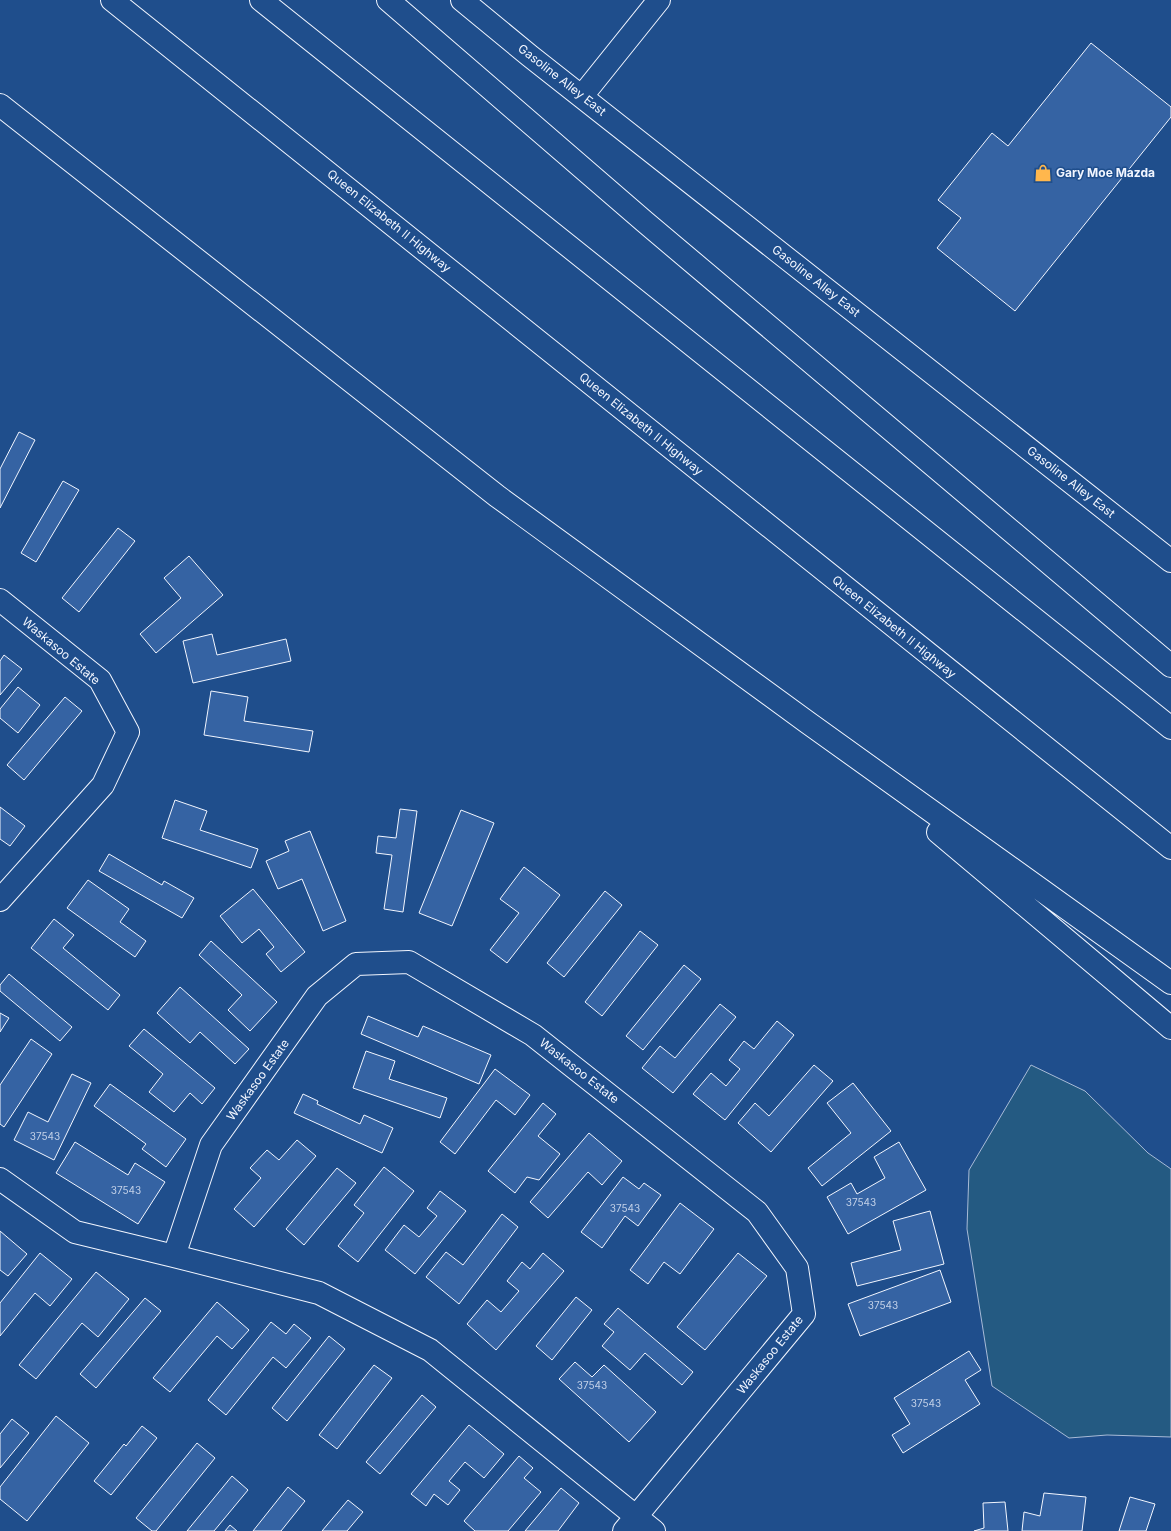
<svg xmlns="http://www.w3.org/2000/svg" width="1171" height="1531" viewBox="0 0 1171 1531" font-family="Inter,sans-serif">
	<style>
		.green { fill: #245a82; stroke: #a8bbd7 }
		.building { fill: #3563a3; stroke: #f2f6ff }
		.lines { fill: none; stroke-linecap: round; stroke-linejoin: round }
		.minor-casing { stroke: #f2f6ff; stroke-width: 24 }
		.highway-casing { stroke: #f2f6ff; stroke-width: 24 }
		.minor { stroke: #1f4e8c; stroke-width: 22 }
		.highway { stroke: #1f4e8c; stroke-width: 22 }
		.labels { text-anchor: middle; stroke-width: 3; stroke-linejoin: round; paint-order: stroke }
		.number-label { font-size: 10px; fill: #c3d1e8 }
		.street-label { font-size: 12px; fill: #f2f6ff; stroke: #1f4e8c }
		.poi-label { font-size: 12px; font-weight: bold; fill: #f2f6ff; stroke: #1f4e8c; text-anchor: start }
	</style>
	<rect width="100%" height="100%" fill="#1f4e8c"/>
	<path class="green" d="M 1031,1065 L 1085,1091 L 1148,1153 L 1171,1169 L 1171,1437 L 1107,1435 L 1069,1438 L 992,1386 L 967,1229 L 969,1170 Z"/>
	<path class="building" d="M 1091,43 L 1171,107 L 1171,117 L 1015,311 L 937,248 L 961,218 L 938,200 L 992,133 L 1008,146 Z
		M 19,432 L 35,440 L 0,508 L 0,469 Z
		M 63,481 L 79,490 L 36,562 L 21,553 Z
		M 118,528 L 135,541 L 79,612 L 62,598 Z
		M 189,556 L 223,595 L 156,653 L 140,634 L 181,598 L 164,578 Z
		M 212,634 L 217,655 L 286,639 L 291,661 L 193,683 L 183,641 Z
		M 4,655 L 22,669 L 0,695 L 0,661 Z
		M 18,687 L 40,705 L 18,733 L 0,718 L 0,709 Z
		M 211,691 L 248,697 L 244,721 L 313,731 L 309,752 L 204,735 Z
		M 65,697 L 82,711 L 24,780 L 7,765 Z
		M 175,800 L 207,811 L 200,830 L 258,849 L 251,868 L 162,838 Z
		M 0,807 L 25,826 L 10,846 L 0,839 Z
		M 400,809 L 417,811 L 403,912 L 384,909 L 392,855 L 376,853 L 378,836 L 396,838 Z
		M 461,810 L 494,823 L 452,926 L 419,913 Z
		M 310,831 L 346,921 L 323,931 L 302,879 L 278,889 L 266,861 L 289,851 L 285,841 Z
		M 109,854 L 162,885 L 164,881 L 194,898 L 182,918 L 99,871 Z
		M 524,867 L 560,895 L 507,963 L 490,950 L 519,913 L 500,899 Z
		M 88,880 L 129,909 L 120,922 L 146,941 L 135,957 L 67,908 Z
		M 253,889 L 305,952 L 281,972 L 266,954 L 274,947 L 259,929 L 242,943 L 220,916 Z
		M 605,891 L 622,905 L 564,977 L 547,963 Z
		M 54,919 L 74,935 L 63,948 L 120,995 L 108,1010 L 31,948 Z
		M 640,931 L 658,945 L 602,1016 L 585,1002 Z
		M 211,941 L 277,1002 L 250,1031 L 228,1010 L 242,995 L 199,955 Z
		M 684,965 L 701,979 L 643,1050 L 626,1036 Z
		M 9,974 L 72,1027 L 60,1041 L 0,991 L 0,985 Z
		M 180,987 L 249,1049 L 235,1064 L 200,1032 L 190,1043 L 157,1013 Z
		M 720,1004 L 736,1017 L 673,1093 L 642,1068 L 660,1046 L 675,1058 Z
		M 0,1013 L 9,1018 L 0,1032 Z
		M 368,1016 L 418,1037 L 423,1026 L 491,1055 L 479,1084 L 361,1034 Z
		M 777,1021 L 794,1035 L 725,1120 L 693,1094 L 711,1073 L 726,1086 L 740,1069 L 729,1060 L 744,1041 L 754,1049 Z
		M 144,1029 L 215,1088 L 202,1104 L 190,1093 L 174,1112 L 149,1092 L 163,1074 L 129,1046 Z
		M 31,1039 L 52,1054 L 4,1127 L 0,1124 L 0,1085 Z
		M 366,1051 L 395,1061 L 389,1079 L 447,1098 L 440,1118 L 353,1088 Z
		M 814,1065 L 833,1081 L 771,1152 L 738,1123 L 755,1103 L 769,1116 Z
		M 495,1069 L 530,1095 L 515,1115 L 496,1100 L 455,1154 L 440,1142 Z
		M 72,1074 L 91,1083 L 54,1160 L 14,1140 L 28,1112 L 48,1122 Z
		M 853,1083 L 891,1131 L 822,1186 L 808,1168 L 851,1133 L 827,1103 Z
		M 110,1084 L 186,1139 L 166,1167 L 142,1149 L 146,1144 L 94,1106 Z
		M 303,1094 L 318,1101 L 317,1104 L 360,1124 L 364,1115 L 393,1128 L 382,1153 L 294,1113 Z
		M 543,1103 L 556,1114 L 538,1136 L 560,1154 L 539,1180 L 527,1177 L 515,1193 L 488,1171 Z
		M 589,1133 L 622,1161 L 602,1185 L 588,1172 L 548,1218 L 530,1202 Z
		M 297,1140 L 316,1156 L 254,1227 L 234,1209 L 261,1178 L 250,1168 L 267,1150 L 279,1160 Z
		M 75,1142 L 128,1175 L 135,1163 L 165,1182 L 138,1224 L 56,1173 Z
		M 899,1142 L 926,1190 L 848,1234 L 827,1197 L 851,1183 L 857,1194 L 885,1178 L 874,1157 Z
		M 384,1167 L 414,1191 L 358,1262 L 338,1246 L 364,1213 L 354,1205 Z
		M 337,1168 L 356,1183 L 304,1245 L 286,1229 Z
		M 623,1177 L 639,1189 L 644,1183 L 661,1195 L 638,1226 L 625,1216 L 602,1248 L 581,1232 Z
		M 440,1191 L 466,1211 L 415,1274 L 385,1250 L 404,1225 L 419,1237 L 437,1216 L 427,1208 Z
		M 680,1203 L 714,1229 L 680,1274 L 664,1262 L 648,1284 L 630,1270 Z
		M 930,1211 L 944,1264 L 857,1286 L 851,1263 L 901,1250 L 893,1221 Z
		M 502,1214 L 518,1227 L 459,1304 L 426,1277 L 446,1252 L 463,1265 Z
		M 0,1231 L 27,1254 L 8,1276 L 0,1270 Z
		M 40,1253 L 72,1279 L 50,1306 L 35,1293 L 0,1336 L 0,1303 Z
		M 543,1253 L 564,1271 L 496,1350 L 467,1324 L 487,1300 L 501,1312 L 519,1291 L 507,1281 L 522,1262 L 530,1269 Z
		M 738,1253 L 767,1276 L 705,1350 L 677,1327 Z
		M 940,1270 L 951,1302 L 860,1336 L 848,1304 Z
		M 96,1272 L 129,1299 L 98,1337 L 82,1323 L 36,1379 L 19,1365 Z
		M 576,1297 L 592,1310 L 552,1360 L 536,1346 Z
		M 145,1298 L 161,1311 L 96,1388 L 80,1374 Z
		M 217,1302 L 249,1330 L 232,1349 L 217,1336 L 170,1392 L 153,1378 Z
		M 618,1308 L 693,1372 L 682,1385 L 645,1353 L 630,1370 L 602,1346 L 614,1332 L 604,1324 Z
		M 271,1322 L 286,1334 L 294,1324 L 311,1338 L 286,1368 L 273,1357 L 226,1415 L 208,1400 Z
		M 329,1336 L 345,1349 L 287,1421 L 272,1408 Z
		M 969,1351 L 981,1370 L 965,1380 L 980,1404 L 903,1453 L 892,1435 L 910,1424 L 894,1398 Z
		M 575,1362 L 592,1377 L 604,1365 L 656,1412 L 629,1442 L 559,1379 Z
		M 374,1365 L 392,1378 L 337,1449 L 319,1435 Z
		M 422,1395 L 436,1407 L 380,1474 L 366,1462 Z
		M 56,1416 L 89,1443 L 27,1521 L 0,1499 L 0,1487 Z
		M 12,1419 L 29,1433 L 0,1468 L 0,1434 Z
		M 469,1425 L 504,1454 L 484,1478 L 465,1462 L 449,1481 L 460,1490 L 448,1505 L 434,1494 L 426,1506 L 411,1494 Z
		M 142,1426 L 157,1438 L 111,1495 L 94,1481 L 124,1444 L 126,1446 Z
		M 197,1443 L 215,1458 L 156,1531 L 152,1531 L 136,1518 Z
		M 519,1456 L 533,1468 L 524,1478 L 541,1492 L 508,1531 L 475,1531 L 464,1521 Z
		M 232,1476 L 248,1490 L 214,1531 L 187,1531 Z
		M 288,1487 L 305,1501 L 281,1531 L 253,1531 Z
		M 561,1488 L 579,1503 L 558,1531 L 525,1531 Z
		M 1044,1493 L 1086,1497 L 1082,1531 L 1022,1531 L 1024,1512 L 1040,1516 Z
		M 1130,1497 L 1155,1504 L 1146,1531 L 1119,1531 Z
		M 348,1500 L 363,1512 L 347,1531 L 322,1531 Z
		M 1005,1502 L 1008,1531 L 974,1531 L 984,1528 L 983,1503 Z
		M 230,1525 L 237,1531 L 225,1531 Z"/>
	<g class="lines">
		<g class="minor-casing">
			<path id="minor" d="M 462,0 L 530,56 L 1171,561
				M 582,96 L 659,0
				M 0,600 L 100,680 L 128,732 L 103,785 L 0,900
				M 0,1179 L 75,1232 L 174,1256 L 319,1293 L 430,1350 L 654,1531
				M 174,1256 L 211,1145 L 317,996 L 356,964 L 409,962 L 533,1035 L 757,1212 L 797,1268 L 804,1314 L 624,1531"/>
		</g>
		<g class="highway-casing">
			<path id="highway" d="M 112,0 L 1171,848
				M 261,0 L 1171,728
				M 388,0 L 645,222 L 1171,666
				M 0,105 L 497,496 L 807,722 L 1171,983
				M 938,832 L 1171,1028"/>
		</g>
		<use href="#minor" class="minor"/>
		<use href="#highway" class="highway"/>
	</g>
	<defs>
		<g id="shop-bare" transform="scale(1.38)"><path d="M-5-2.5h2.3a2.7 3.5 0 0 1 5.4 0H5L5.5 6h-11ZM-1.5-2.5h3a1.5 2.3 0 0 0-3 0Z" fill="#ffb74d" stroke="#1f4e8c" stroke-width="2.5" paint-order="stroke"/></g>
	</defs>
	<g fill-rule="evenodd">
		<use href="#shop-bare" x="1043" y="173"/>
	</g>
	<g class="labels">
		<g class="number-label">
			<text x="45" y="1140">37543</text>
			<text x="126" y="1194">37543</text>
			<text x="861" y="1206">37543</text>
			<text x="625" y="1212">37543</text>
			<text x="883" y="1309">37543</text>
			<text x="592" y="1389">37543</text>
			<text x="926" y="1407">37543</text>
		</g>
		<g class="street-label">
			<text transform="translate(562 80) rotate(38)" y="4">Gasoline Alley East</text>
			<text transform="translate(389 221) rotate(39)" y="4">Queen Elizabeth II Highway</text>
			<text transform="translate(816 281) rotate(38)" y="4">Gasoline Alley East</text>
			<text transform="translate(641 424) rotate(39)" y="4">Queen Elizabeth II Highway</text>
			<text transform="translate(1071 482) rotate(38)" y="4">Gasoline Alley East</text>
			<text transform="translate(894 627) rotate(39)" y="4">Queen Elizabeth II Highway</text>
			<text transform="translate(61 651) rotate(40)" y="4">Waskasoo Estate</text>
			<text transform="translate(579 1071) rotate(38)" y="4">Waskasoo Estate</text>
			<text transform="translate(258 1080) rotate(-54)" y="4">Waskasoo Estate</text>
			<text transform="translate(770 1355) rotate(-51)" y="4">Waskasoo Estate</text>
		</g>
		<g class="poi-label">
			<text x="1056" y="177">Gary Moe Mazda</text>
		</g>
	</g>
</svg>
